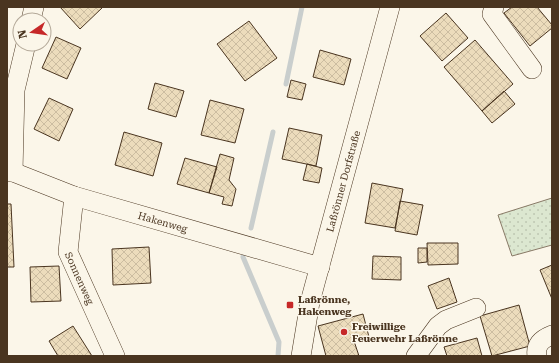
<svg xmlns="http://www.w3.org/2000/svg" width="559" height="363" viewBox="0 0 559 363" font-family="'Roboto Serif',serif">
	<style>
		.green { fill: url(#green-dots); stroke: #887966 }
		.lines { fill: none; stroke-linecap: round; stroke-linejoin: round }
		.stream { stroke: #c9cecd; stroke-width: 5 }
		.building { fill: url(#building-cross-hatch); stroke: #4a3520 }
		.minor-casing { stroke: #4a3520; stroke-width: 20 }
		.minor { stroke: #fbf6e9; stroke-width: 19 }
		.poi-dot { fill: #c62828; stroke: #fbf6e9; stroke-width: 1.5 }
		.labels { text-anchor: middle; stroke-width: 3; stroke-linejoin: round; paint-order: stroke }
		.street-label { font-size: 10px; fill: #4a3520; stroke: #fbf6e9 }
		.poi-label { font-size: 10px; font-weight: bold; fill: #4a3520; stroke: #fbf6e9; text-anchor: start }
	</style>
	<defs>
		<pattern id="green-dots" width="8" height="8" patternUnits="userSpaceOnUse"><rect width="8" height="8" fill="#dce7d0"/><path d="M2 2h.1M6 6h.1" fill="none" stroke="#bec7b2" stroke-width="1.8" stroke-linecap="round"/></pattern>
		<pattern id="building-cross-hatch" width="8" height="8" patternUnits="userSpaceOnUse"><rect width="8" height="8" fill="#ecdcbc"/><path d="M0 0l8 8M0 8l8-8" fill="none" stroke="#ccbda1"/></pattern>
	</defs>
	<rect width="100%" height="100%" fill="#fbf6e9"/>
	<path class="green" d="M 552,198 L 552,245 L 512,256 L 498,215 Z"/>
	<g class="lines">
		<path class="stream" d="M 286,84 L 302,7
			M 251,228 L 273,132
			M 243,257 L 279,342 L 278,356"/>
	</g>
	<path class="building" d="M 60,7 L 103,7 L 80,29 Z
		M 512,7 L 537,7 L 552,25 L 552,28 L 530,46 L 504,13 Z
		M 446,13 L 468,38 L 442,61 L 420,36 Z
		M 249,21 L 277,58 L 245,81 L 217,44 Z
		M 56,37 L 81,48 L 67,79 L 42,68 Z
		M 475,40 L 513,84 L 482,111 L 444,67 Z
		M 320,50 L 351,59 L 344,85 L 313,77 Z
		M 291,80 L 306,84 L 302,100 L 287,97 Z
		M 155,83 L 184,91 L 176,117 L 148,109 Z
		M 504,91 L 515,104 L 492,123 L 482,111 Z
		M 49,98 L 73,109 L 59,141 L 34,129 Z
		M 210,100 L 244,109 L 235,143 L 201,135 Z
		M 289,128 L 322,135 L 316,166 L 282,159 Z
		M 124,132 L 162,143 L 153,176 L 115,165 Z
		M 220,154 L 234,158 L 229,180 L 236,189 L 232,206 L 222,204 L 224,197 L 209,193 Z
		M 185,158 L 217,167 L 209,193 L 177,184 Z
		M 307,164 L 322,168 L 319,183 L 303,180 Z
		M 372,183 L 403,189 L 395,228 L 365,223 Z
		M 400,201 L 423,205 L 417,235 L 395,231 Z
		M 7,204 L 11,204 L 14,267 L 7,267 Z
		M 427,243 L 458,243 L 458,264 L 428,265 Z
		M 149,247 L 151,283 L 113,285 L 112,249 Z
		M 418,248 L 427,248 L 427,262 L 418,263 Z
		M 373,256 L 401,257 L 401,280 L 372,279 Z
		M 552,265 L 552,299 L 540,270 Z
		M 59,266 L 61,301 L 31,302 L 30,267 Z
		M 449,278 L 457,302 L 437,309 L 428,286 Z
		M 519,305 L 530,346 L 492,356 L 480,316 Z
		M 363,314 L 369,337 L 354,341 L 359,356 L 326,356 L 318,326 Z
		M 73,326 L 92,356 L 58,356 L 49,341 Z
		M 477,338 L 482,356 L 447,356 L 444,347 Z"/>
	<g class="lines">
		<g class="minor-casing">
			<g id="minor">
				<path d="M 494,7 L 492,14 L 532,69"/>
				<path d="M 31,20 L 34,7"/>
				<path id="s1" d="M 7,172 L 13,172 L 74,196 L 320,267"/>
				<path d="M 13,172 L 15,90 L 26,44"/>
				<path id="s2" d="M 74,196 L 68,252 L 115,356"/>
				<path id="s3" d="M 301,356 L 310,302 L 390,7"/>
				<path d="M 416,356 L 438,326 L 446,320 L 476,308"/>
				<path d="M 537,356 C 535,344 542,339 552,335"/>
			</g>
		</g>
		<use href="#minor" class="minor"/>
	</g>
	<g class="poi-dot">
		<rect x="286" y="301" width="8" height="8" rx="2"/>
		<circle cx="344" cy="332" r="4"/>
	</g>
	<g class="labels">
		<g class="street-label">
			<text dy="4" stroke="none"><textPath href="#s3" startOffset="180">Laßrönner Dorfstraße</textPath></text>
			<text dy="4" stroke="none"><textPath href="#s1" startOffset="164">Hakenweg</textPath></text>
			<text dy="4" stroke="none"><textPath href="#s2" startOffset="85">Sonnenweg</textPath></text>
		</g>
		<g class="poi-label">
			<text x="298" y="303">Laßrönne,<tspan x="298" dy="12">Hakenweg</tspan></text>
			<text x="352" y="330">Freiwillige<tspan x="352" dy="12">Feuerwehr Laßrönne</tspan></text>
		</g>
	</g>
	<rect width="559" height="363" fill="none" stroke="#4a3520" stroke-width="16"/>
	<g transform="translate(32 32) rotate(257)"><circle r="19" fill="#fbf6e9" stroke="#b4a999"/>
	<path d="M0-3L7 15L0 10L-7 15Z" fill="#c62828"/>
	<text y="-6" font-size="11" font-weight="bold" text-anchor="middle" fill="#4a3520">N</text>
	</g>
</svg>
